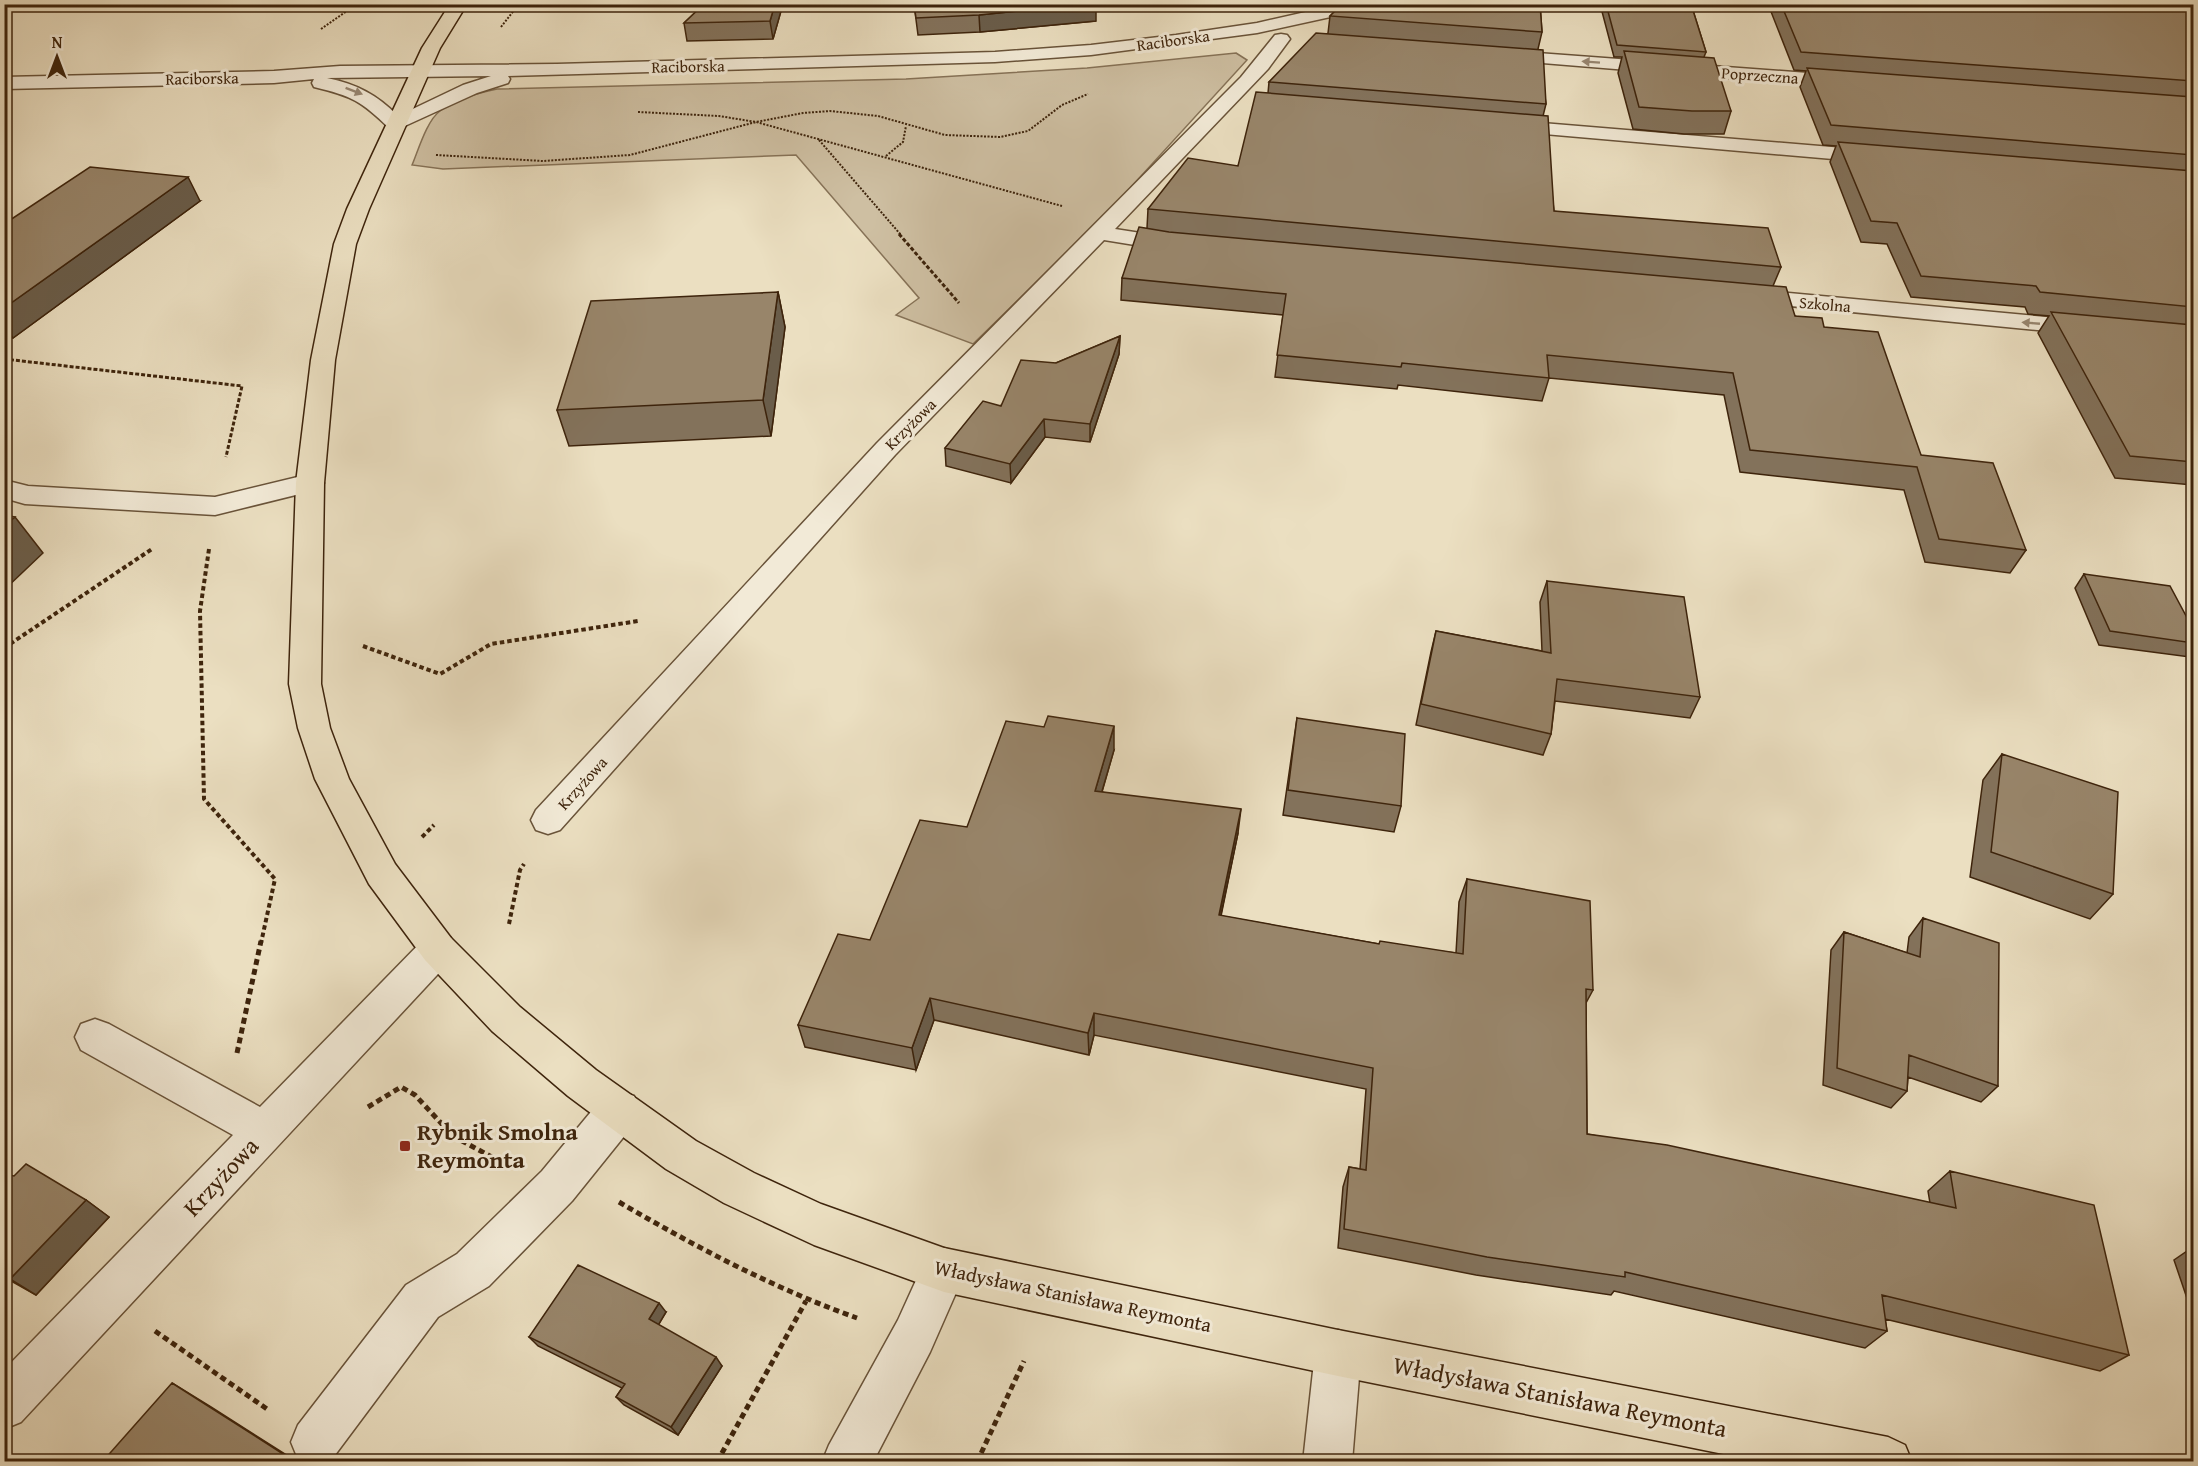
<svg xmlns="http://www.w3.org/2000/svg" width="2198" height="1466" viewBox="0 0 2198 1466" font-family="'Gentium Book Plus',serif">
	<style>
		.green { fill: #cebfa2; stroke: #867257; stroke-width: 1.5 }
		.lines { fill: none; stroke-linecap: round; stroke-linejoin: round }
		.minor-casing { stroke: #695339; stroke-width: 3 }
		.major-casing { stroke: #3e240c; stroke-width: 3 }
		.path-far3 { stroke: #3e240c; stroke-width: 2; stroke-dasharray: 2 1.5; stroke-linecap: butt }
		.path-far2 { stroke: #3e240c; stroke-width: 3; stroke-dasharray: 4 2; stroke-linecap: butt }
		.path-far1 { stroke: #3e240c; stroke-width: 4; stroke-dasharray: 4.5 3; stroke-linecap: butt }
		.path { stroke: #3e240c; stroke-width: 5; stroke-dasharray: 6 4; stroke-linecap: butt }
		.minor { fill: #f2ead7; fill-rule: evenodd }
		.major { fill: #ebdfc1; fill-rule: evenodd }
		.wall { fill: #83725b; stroke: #3e240c; stroke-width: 1.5 }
		.shaded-wall { fill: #6a5d4a; stroke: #3e240c; stroke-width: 1.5 }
		.building { fill: #98856a; stroke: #3e240c; stroke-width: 1.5 }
		.oneway { fill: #988772 }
		.poi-dot { fill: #8f2418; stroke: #f2ead7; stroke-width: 2 }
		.labels { text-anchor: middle; stroke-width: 6; stroke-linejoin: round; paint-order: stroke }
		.far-street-label { font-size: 16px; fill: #3e240c; stroke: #f2ead7 }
		.street-label { font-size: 20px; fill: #3e240c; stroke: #f2ead7 }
		.near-poi-label { font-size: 24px; font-weight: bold; fill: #3e240c; stroke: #f2ead7; text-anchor: start }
		.near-street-label { font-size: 24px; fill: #3e240c; stroke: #f2ead7 }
	</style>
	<rect width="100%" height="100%" fill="#ebdfc1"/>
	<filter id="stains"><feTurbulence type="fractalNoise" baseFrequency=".00333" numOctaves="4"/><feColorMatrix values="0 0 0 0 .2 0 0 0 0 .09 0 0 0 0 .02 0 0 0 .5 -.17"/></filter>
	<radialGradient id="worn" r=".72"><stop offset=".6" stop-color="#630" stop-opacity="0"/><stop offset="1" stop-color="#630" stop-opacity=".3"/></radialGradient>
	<path class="green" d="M 1236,53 L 1247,60 L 1110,210 L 973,344 L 896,315 L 919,298 L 796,155 L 443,169 L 412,165 C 418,151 427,120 440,111 C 455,99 478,93 497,89 L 906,79 L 1087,68 Z"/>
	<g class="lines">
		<g class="minor-casing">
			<path id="minor" d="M 1341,4 L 1375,4 L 1367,9 L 1257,33 L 1091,55 L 995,62 L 508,76 L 510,79 L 508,83 L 477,93 L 396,130 L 389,128 C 361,101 352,96 314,87 L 312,83 L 314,79 L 274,83 L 4,89 L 4,77 L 274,71 L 340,66 L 557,64 L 995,52 L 1091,45 L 1176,35 L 1257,23 ZM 491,76 L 463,85 L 398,116 C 377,95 357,84 327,78 Z
				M 1281,34 L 1287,35 L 1290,39 L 1268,69 L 1115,229 L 1186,240 L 1189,245 L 1186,250 L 1178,252 L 1104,240 L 895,455 L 560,830 L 548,834 L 536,830 L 531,820 L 536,810 L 877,443 L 1241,77 L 1275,35 Z
				M 1498,50 L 1848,76 L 1855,78 L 1857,82 L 1855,86 L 1848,88 L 1492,59 L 1489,55 L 1492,51 Z
				M 1506,120 L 1879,151 L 1886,153 L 1889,157 L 1886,161 L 1879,163 L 1499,130 L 1496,126 L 1499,122 Z
				M 1746,289 L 2089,321 L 2098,323 L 2101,328 L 2098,333 L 2089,335 L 1738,301 L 1734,296 L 1738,291 Z
				M 310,474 L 320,477 L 324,483 L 320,489 L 215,515 L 25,504 L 4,498 L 4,480 L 28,486 L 215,497 Z
				M 438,933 L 451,938 L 457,949 L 451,960 L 21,1422 L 4,1429 L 4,1370 L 233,1135 L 81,1050 L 75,1037 L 81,1024 L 95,1019 L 109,1024 L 260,1107 L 425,938 Z
				M 619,1091 L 634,1096 L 640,1110 L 634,1124 L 572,1201 L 489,1286 L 438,1317 L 332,1459 C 323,1463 307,1463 298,1459 L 291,1442 L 298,1425 L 406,1285 L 457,1254 L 542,1171 L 604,1096 Z
				M 944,1248 L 960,1254 L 966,1270 L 930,1352 L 873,1462 L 822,1462 L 829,1445 L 898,1320 L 928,1254 Z
				M 1338,1330 L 1355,1336 L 1361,1353 L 1352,1462 L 1303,1462 L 1315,1353 L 1321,1336 Z"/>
		</g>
		<g class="major-casing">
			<path id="major" d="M 450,4 L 467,4 L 440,48 L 369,209 L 356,244 L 335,360 L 324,483 L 321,684 L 330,728 L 349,779 L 395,864 L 451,938 L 520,1007 L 596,1070 L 696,1141 L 754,1173 L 821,1204 L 944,1248 L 1338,1330 L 1888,1437 L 1905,1445 L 1912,1462 L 1763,1462 L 1338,1376 L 944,1292 L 814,1245 L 724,1203 L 666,1169 L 568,1096 L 492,1031 L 425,960 L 369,884 L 315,779 L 298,728 L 289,684 L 296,483 L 311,360 L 334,244 L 347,209 L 422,48 Z"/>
		</g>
		<path class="path-far3" d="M 501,27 L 519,4
			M 321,29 L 357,4
			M 638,112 L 719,116 L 756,122 L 1062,206
			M 819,140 L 901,235
			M 436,155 L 543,161 L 630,155 L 756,122 L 803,113 L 830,111 L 878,116 L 945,135 L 1000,137 L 1028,131 L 1062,105 L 1088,94
			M 886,156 L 903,142 L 906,126"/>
		<path class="path-far2" d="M 899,234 L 959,303
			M 4,359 L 242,386 L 226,457"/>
		<path class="path-far1" d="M 209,549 L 200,611 L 204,799 L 275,879 L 261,943
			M 363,646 L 440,674 L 491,644 L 638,621
			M 4,648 L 152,549
			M 422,837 L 434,825
			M 509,924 L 520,870 L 524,864"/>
		<path class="path" d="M 237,1053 L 261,941
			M 368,1107 L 401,1087 L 415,1095 L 453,1136 L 499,1161
			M 619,1202 C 696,1247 773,1288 857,1318
			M 155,1331 L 267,1409
			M 717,1462 L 806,1301
			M 977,1462 L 1024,1361"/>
		<use href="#minor" class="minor"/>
		<use href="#major" class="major"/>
	</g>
	<path class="wall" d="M 704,4 L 783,4 L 773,39 L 687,41 L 684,23 Z
		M 914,4 L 1096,21 L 980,32 L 918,35 Z
		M 1340,4 L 1540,4 L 1542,32 L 1538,49 L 1546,104 L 1543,116 L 1554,211 L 1781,267 L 1773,286 L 1795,316 L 1824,327 L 1921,455 L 2026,550 L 2010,573 L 1925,562 L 1904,490 L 1740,472 L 1724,395 L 1549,378 L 1542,401 L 1398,385 L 1397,389 L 1275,377 L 1283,315 L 1121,300 L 1122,278 L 1147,228 L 1148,209 L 1238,166 L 1268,93 L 1269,82 L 1328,33 L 1330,16 L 1340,7 Z
		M 1600,4 L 1691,4 L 1706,52 L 1704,57 L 1731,111 L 1724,134 L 1684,134 L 1633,129 L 1618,73 L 1622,57 L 1614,57 Z
		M 1768,4 L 2193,4 L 2193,485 L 2115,478 L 2038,333 L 2049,316 L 2028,314 L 2025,307 L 1911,297 L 1887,244 L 1861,242 L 1830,162 L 1836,146 L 1823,145 L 1800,87 L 1806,71 L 1794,70 Z
		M 200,201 L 13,338 L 4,337 L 4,224 Z
		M 778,292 L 785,327 L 771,436 L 569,446 L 557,410 Z
		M 1120,336 L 1119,354 L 1090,442 L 1045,437 L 1011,483 L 946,466 L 945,448 L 1056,363 Z
		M 2084,574 L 2193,629 L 2193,653 L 2190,657 L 2099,645 L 2075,588 Z
		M 1547,581 L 1700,697 L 1690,718 L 1555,701 L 1551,734 L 1543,755 L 1416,725 L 1431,652 L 1436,631 L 1542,651 L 1540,602 Z
		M 1297,718 L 1401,806 L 1394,832 L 1283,815 Z
		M 1114,750 L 1102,792 L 1238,833 L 1221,916 L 1379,944 L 1456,953 L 1459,902 L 1467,879 L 1593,990 L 1586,1003 L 1587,1134 L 1930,1203 L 1928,1191 L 1950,1171 L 2129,1355 L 2100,1371 L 1885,1319 L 1887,1331 L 1865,1348 L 1614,1291 L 1611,1295 L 1476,1275 L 1338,1248 L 1343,1187 L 1349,1167 L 1360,1169 L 1366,1089 L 1094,1035 L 1089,1055 L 934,1020 L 916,1070 L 805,1047 L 798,1025 L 967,827 Z
		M 2002,754 L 2113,894 L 2090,919 L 1970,877 L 1983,780 Z
		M 1923,918 L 1998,1086 L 1981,1102 L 1908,1077 L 1907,1091 L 1891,1108 L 1823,1085 L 1831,950 L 1844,932 L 1907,953 L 1909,937 Z
		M 4,1174 L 86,1200 L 109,1217 L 36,1295 L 4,1277 Z
		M 2193,1247 L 2193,1316 L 2174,1260 Z
		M 666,1312 L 658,1325 L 722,1366 L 678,1435 L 624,1405 L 616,1397 L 622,1388 L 538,1346 L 529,1337 Z"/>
	<path class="shaded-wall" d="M 775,4 L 783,4 L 773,39 L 770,21 Z
		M 1089,4 L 1096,4 L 1096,21 L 980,32 L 979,15 Z
		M 188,177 L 200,201 L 13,338 L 4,325 L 4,308 Z
		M 778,292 L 785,327 L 771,436 L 763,400 Z
		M 1120,336 L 1119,354 L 1090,442 L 1090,424 Z
		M 1044,419 L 1045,437 L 1011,483 L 1010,464 Z
		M 15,517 L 43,553 L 4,590 L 4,526 Z
		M 1114,726 L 1114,750 L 1095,815 L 1095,791 Z
		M 1241,809 L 1238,833 L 1216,938 L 1219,915 Z
		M 930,998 L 934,1020 L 916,1070 L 912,1048 Z
		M 1094,1013 L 1094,1035 L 1089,1055 L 1088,1033 Z
		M 86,1200 L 109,1217 L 36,1295 L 10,1279 Z
		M 659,1303 L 666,1312 L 656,1329 L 649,1319 Z
		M 716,1357 L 722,1366 L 678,1435 L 671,1427 Z
		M 172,1383 L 211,1407 L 296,1461 L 294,1461 Z"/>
	<path class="building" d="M 704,4 L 775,4 L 770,21 L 684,23 Z
		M 914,4 L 1089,4 L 979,15 L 916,18 Z
		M 1342,4 L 1540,4 L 1542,32 L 1330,16 Z
		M 1606,4 L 1691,4 L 1706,52 L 1617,45 Z
		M 1781,4 L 2193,4 L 2193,81 L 1801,52 Z
		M 1316,33 L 1543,50 L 1546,104 L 1269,82 Z
		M 1624,51 L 1714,58 L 1731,111 L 1692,111 L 1639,107 Z
		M 1807,68 L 2193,97 L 2193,155 L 1831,125 Z
		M 1256,92 L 1548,116 L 1554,211 L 1768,228 L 1781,267 L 1148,209 L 1188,158 L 1238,166 Z
		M 1838,142 L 2193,171 L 2193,307 L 2040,292 L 2036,286 L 1921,276 L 1897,223 L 1871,221 Z
		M 90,167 L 188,177 L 4,308 L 4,224 Z
		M 1139,227 L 1169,232 L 1786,287 L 1795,316 L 1822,318 L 1824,327 L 1878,332 L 1921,455 L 1993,463 L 2026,550 L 1939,539 L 1917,467 L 1750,450 L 1733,373 L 1547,355 L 1549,378 L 1402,363 L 1401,367 L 1277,355 L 1286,294 L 1122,278 Z
		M 778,292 L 763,400 L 557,410 L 591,301 Z
		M 2051,312 L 2193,325 L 2193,462 L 2130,456 Z
		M 1120,336 L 1090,424 L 1044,419 L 1010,464 L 945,448 L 983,401 L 1001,406 L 1021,360 L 1056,363 Z
		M 4,515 L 15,517 L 4,526 Z
		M 2084,574 L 2170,586 L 2193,629 L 2193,643 L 2110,631 Z
		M 1547,581 L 1684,597 L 1700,697 L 1557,679 L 1551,734 L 1421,704 L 1436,631 L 1551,653 Z
		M 1048,716 L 1114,726 L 1095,791 L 1241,809 L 1219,915 L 1379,944 L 1380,941 L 1463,954 L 1467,879 L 1590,901 L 1593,990 L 1586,989 L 1587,1134 L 1667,1145 L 1956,1208 L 1950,1171 L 2094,1205 L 2129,1355 L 1882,1295 L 1887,1331 L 1625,1272 L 1625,1277 L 1487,1257 L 1344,1229 L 1349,1167 L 1366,1170 L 1373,1068 L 1094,1013 L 1088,1033 L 930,998 L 912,1048 L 798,1025 L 838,934 L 870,940 L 920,820 L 967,827 L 1006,721 L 1044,727 Z
		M 1297,718 L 1405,734 L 1401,806 L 1288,790 Z
		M 2002,754 L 2118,792 L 2113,894 L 1991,852 Z
		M 1923,918 L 1999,943 L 1998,1086 L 1909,1055 L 1907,1091 L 1837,1068 L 1844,932 L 1920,957 Z
		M 26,1164 L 86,1200 L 10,1279 L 4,1276 L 4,1174 L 14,1176 Z
		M 578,1265 L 659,1303 L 649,1319 L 716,1357 L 671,1427 L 616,1397 L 625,1384 L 529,1337 Z
		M 172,1383 L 294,1461 L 103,1461 Z"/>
	<defs><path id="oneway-solid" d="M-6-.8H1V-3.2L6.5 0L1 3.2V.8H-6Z" transform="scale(1.5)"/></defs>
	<g class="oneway">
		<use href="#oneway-solid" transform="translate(1591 62) rotate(-176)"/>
		<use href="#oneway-solid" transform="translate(354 91) rotate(21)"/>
		<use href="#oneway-solid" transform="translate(2031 323) rotate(-175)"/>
	</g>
	<rect class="poi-dot" x="399" y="1140" width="12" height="12" rx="3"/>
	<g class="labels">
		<g class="far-street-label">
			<text transform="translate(1173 40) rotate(-8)" y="6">Raciborska</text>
			<text transform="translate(688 66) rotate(-1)" y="6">Raciborska</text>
			<text transform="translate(1760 75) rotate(4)" y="6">Poprzeczna</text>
			<text transform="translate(202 78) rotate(-1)" y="6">Raciborska</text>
			<text transform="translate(1825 304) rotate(5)" y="6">Szkolna</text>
			<text transform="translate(910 424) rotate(-45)" y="6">Krzyżowa</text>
			<text transform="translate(582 783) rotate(-48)" y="6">Krzyżowa</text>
		</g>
		<g class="street-label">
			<text transform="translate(1073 1296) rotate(12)" y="7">Władysława Stanisława Reymonta</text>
		</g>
		<g class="near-poi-label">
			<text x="417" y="1140">Rybnik Smolna<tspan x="417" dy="28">Reymonta</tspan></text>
		</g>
		<g class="near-street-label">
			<text transform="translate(221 1177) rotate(-47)" y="8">Krzyżowa</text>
			<text transform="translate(1560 1397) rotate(11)" y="8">Władysława Stanisława Reymonta</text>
		</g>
	</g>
	<rect width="2198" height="1466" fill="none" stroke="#ebdfc1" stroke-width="24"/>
	<rect x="6" y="6" width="2186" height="1454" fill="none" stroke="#3e240c" stroke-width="3"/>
	<rect x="12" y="12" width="2174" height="1442" fill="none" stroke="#3e240c" stroke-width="1.5"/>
	<g transform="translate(57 57)" stroke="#f2ead7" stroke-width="4.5" paint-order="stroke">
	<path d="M0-4.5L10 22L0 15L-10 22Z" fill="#3e240c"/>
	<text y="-9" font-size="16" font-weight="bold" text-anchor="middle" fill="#3e240c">N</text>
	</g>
	<rect width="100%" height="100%" filter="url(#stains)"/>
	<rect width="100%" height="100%" fill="url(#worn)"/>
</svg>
